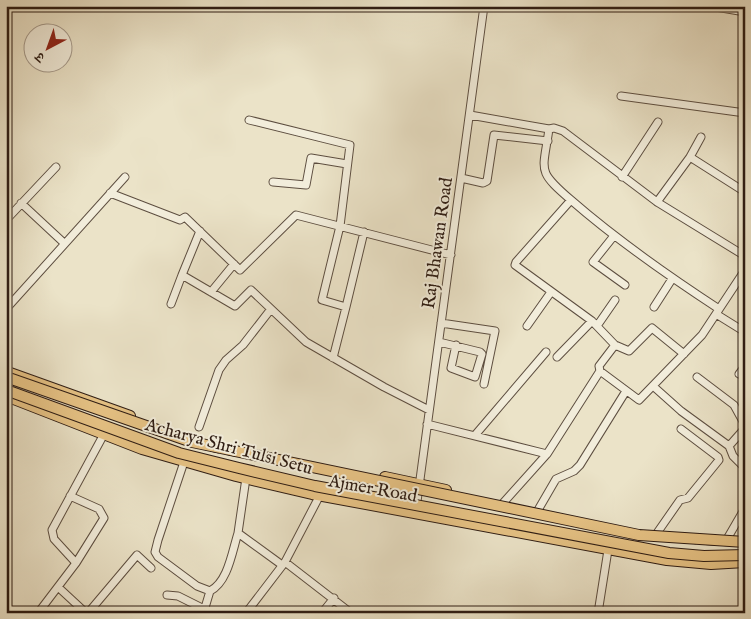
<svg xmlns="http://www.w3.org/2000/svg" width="751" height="619" viewBox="0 0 751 619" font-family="'IM FELL English','Noto Serif Devanagari',serif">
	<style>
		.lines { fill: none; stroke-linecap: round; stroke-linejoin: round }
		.minor-casing { stroke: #5d4e40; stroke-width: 9 }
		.highway-casing { stroke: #2e1c13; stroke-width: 12 }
		.minor { stroke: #f2eddb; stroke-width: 7 }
		.highway { stroke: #e6c284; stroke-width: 10 }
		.rail { stroke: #2e1c13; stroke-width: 2; stroke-dasharray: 9 9; stroke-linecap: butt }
		.highway-bridge-casing { stroke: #2e1c13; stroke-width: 12; stroke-linecap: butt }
		.highway-bridge { stroke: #e6c284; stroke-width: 10 }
		.labels { text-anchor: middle; stroke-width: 4; stroke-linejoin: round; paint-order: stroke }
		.street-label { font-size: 18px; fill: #2e1c13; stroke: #f2eddb }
	</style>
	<rect width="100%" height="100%" fill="#ebe3c8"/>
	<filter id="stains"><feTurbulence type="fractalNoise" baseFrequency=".004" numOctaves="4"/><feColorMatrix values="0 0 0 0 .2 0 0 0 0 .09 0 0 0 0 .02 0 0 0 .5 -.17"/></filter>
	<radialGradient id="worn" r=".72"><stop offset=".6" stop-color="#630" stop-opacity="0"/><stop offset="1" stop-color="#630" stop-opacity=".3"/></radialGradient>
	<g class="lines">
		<g class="minor-casing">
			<path id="minor" d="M 710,6 L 745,12
				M 621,96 L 745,113
				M 470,115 L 549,129
				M 249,120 L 350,145 L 340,226 L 322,300 L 346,307 L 364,232
				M 690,157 L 701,137
				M 622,177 L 658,122
				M 461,178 L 483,183 L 487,181 L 494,135 L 548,141
				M 273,182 L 306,185 L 311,158 L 347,164
				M 110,193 L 180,220 L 185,217 L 240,270 L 296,215 L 451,255
				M 571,200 C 618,241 667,275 719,309
				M 657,202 L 690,157 L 745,192
				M 21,203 L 64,243
				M 6,220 L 56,167
				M 613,237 L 593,262 L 625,285
				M 182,275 L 200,231
				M 211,292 L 234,264
				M 171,304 L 182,275 L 235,306 L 251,290 L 306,342 L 384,387 L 429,410
				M 654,307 L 672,279
				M 6,309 L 125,177
				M 716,314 L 745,332
				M 441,323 L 495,331 L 484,384
				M 527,326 L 551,292
				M 597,326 L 615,300
				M 439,342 L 480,352 L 482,354 L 475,377 L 451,368 L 456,345
				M 615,345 L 629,351 L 652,328 L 684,354
				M 557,357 L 592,321
				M 333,358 L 346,307
				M 600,371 L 599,366 L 615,345 L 592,321 L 515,265 L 516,262 L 571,200 C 536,170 543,172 549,129 L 554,128 L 563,131 L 657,202 L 745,256
				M 739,374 L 745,366
				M 697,377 L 734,405 L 745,425
				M 653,386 L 681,411 L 729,446 L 745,428
				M 427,424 L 547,454
				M 199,427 L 219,370 L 226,360 L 243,345 L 271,309
				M 476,434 L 546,352
				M 729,446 L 733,456 L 745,468
				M 184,462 L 158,540 L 155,552 L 158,557 L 197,586 L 210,591 C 228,582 232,552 238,533
				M 246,478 L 238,533 L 282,565
				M 503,503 L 547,454 L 600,371 L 639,400 L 702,335 L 745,270
				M 416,509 L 484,6
				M 538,510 L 556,479 L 574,471 L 580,465 L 626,391
				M 657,533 L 680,500 L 688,498 L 719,460 L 718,457 L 681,429
				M 727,539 L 745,508
				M 285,562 L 351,613
				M 76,563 L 54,539 L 52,530 L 104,434
				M 58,587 L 86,613
				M 167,595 L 178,596 L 200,607
				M 204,611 L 210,591
				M 38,613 L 76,563 L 104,518 L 99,509 L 70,496
				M 88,613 L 137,555 L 151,568
				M 246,613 L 285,562 L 320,495
				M 322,613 L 334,598
				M 598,613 L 608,550"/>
		</g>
		<g class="highway-casing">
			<path id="highway" d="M 10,373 L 130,416
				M 6,396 L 142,449 L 236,476 L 312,494 L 667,560 L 711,564 L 745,562
				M 385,477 L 446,490"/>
		</g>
		<use href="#minor" class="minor"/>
		<use href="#highway" class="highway"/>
		<path class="rail" d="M 6,380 L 207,450 L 638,537 L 704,544 L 745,546"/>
		<g class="highway-bridge-casing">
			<path id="highway-bridge" d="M 6,377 L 192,442 L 639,535 L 745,542
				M 6,390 L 179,453 L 239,468 L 315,486 L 669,553 L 704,556 L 745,555"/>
		</g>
		<use href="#highway-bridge" class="highway-bridge"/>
	</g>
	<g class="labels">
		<g class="street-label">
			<text transform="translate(437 243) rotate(-82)" y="6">Raj Bhawan Road</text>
			<text transform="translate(229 446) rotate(15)" y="6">Acharya Shri Tulsi Setu</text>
			<text transform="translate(373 488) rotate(10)" y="6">Ajmer Road</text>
		</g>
	</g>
	<rect width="751" height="619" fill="none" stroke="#ebe3c8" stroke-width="25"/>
	<rect x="8" y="8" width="736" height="604" fill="none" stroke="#2e1c13" stroke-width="2.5"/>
	<rect x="12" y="12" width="726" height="594" fill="none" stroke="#2e1c13"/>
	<g transform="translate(48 48) rotate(221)"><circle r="24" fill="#f2eddb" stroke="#a4998b"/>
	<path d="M0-4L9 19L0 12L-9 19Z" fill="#8f2418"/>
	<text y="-8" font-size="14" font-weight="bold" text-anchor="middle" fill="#2e1c13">उ</text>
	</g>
	<rect width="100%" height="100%" filter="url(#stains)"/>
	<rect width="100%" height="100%" fill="url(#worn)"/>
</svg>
